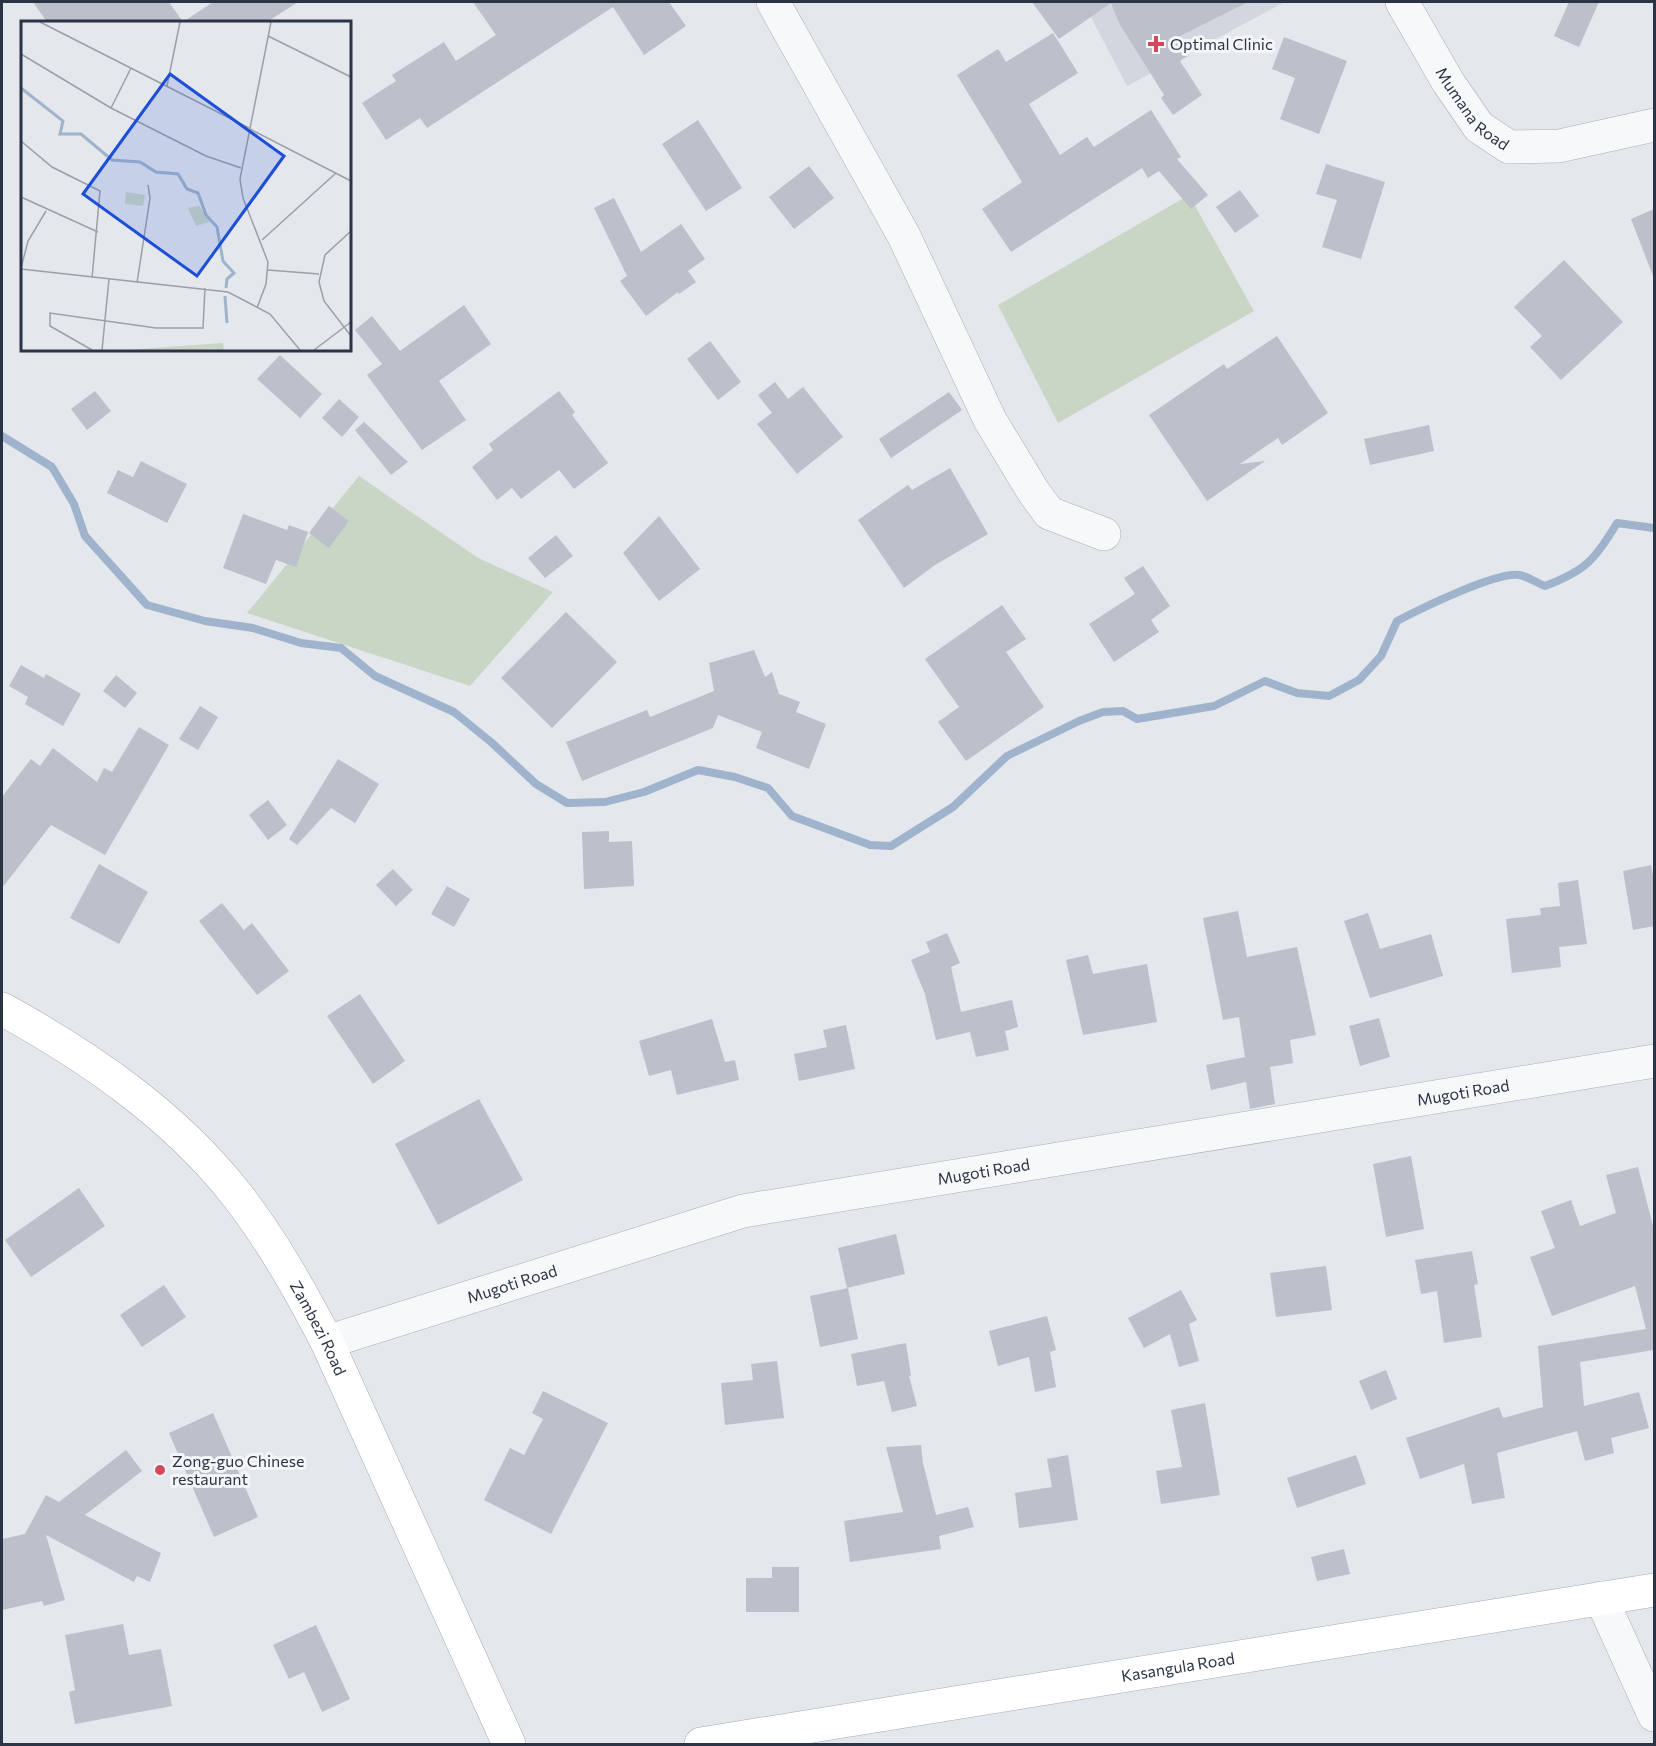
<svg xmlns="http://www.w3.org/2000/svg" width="1656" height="1746" viewBox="0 0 1656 1746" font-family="Commissioner,sans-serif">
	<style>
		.built { fill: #d2d6de }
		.green { fill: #c9d6c5 }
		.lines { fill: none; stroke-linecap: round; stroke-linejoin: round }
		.stream { stroke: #9fb4cc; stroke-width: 8 }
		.building { fill: #bbc0ca }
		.minor-casing { stroke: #a9aeb7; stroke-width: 34 }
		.major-casing { stroke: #a3abb8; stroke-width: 34 }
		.minor { stroke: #f7f8fa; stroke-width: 33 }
		.major { stroke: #fff; stroke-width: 33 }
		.poi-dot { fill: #d1495b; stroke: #f4f6f9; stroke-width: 2 }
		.labels { text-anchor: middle; stroke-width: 6; stroke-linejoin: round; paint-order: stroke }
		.poi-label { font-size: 16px; fill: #2b3445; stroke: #f4f6f9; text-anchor: start }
		.street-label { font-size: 16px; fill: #2b3445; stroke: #f4f6f9 }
		.inset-river { fill: none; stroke: #9fb4cc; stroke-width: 3 }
		.inset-road { fill: none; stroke: #9a9fa9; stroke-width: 1.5 }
		.view { fill: #1d4ed8; fill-opacity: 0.15; stroke: #1d4ed8; stroke-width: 3 }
		.inset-edge { fill: none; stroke: #2b3445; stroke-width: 3 }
	</style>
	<rect width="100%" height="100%" fill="#e4e7ec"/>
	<path class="built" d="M 1083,2 L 1285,2 L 1127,86 Z"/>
	<path class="green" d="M 1189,195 L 1254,311 L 1058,423 L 998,305 Z
		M 359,476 L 478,558 L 553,592 L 470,686 L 247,613 Z"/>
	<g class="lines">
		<path class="stream" d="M 2,436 L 52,467 L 74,504 L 85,536 L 147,605 L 205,621 L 253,628 L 301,643 L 341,648 L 375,676 L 454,712 L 491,742 L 536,784 L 567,803 L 605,802 L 644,792 L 698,770 L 735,777 L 768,788 L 792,816 L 870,845 L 891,846 L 953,807 L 1007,756 L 1079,721 L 1103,712 L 1123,711 L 1137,719 L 1214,706 L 1265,681 L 1297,693 L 1329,696 L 1359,680 L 1381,656 L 1397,621 C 1420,609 1495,572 1519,575 C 1527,576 1537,583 1545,586 C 1585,571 1595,560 1617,523 L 1654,528"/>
	</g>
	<path class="building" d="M 33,2 L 169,2 L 183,22 L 213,2 L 298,2 L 267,22 L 47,22 Z
		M 473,2 L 669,2 L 686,26 L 644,55 L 613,7 L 427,128 L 420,118 L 386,140 L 362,103 L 396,81 L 392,75 L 444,42 L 456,61 L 496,35 Z
		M 1032,2 L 1248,2 L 1178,37 L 1189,55 L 1180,61 L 1202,95 L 1173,115 L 1161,98 L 1164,95 L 1119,23 L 1111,3 L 1059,39 Z
		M 1569,2 L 1599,2 L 1579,47 L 1554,36 Z
		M 1053,33 L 1078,73 L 1029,104 L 1060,155 L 1087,137 L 1094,147 L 1151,110 L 1181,157 L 1177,159 L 1208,195 L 1191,209 L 1159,171 L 1148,178 L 1142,168 L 1011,252 L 982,209 L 1022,182 L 957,75 L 998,49 L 1006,62 Z
		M 1284,37 L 1347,61 L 1319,134 L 1280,119 L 1295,78 L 1272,69 Z
		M 698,120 L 742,188 L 706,211 L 662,144 Z
		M 1326,164 L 1385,182 L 1361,259 L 1322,247 L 1337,200 L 1316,194 Z
		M 809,166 L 834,198 L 794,229 L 769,197 Z
		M 1240,190 L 1259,216 L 1235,233 L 1216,207 Z
		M 614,198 L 641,252 L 681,224 L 705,259 L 688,271 L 696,282 L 679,294 L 678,292 L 646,316 L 620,281 L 627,276 L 594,208 Z
		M 1654,209 L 1654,276 L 1653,276 L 1631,219 Z
		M 1564,260 L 1623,322 L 1561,380 L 1530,347 L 1542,336 L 1514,307 Z
		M 464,305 L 491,344 L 439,381 L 466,420 L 422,450 L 367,375 L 382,364 L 355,330 L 372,316 L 400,351 Z
		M 1277,336 L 1328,413 L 1282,445 L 1278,438 L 1240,464 L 1265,461 L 1207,501 L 1149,415 L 1224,364 L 1227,369 Z
		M 710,341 L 741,382 L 718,400 L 687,359 Z
		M 280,355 L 322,394 L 300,418 L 257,379 Z
		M 775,382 L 788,399 L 803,387 L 843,437 L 797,474 L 757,424 L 772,413 L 758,395 Z
		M 95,391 L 111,411 L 87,430 L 71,409 Z
		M 559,391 L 575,412 L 572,415 L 608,463 L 574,489 L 559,470 L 521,499 L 512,488 L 497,500 L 472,467 L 493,450 L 489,444 Z
		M 949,392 L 962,410 L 891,458 L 879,439 Z
		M 339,399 L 359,417 L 342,437 L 322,418 Z
		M 364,422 L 408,462 L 391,475 L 355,430 Z
		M 1429,425 L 1434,451 L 1370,465 L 1364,439 Z
		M 141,461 L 187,484 L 167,523 L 107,493 L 118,470 L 133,477 Z
		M 950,468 L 988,534 L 935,565 L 904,588 L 858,520 L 908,485 L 912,490 Z
		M 329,506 L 349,521 L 329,548 L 309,533 Z
		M 243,514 L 287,530 L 289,525 L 308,532 L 296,567 L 276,560 L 266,584 L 223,568 Z
		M 659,516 L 700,569 L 659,601 L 623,553 Z
		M 556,535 L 573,556 L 545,578 L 528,558 Z
		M 1143,566 L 1170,606 L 1151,620 L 1159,632 L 1114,662 L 1089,624 L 1135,594 L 1124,578 Z
		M 1002,605 L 1026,639 L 1006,652 L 1044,707 L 966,761 L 938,722 L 959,707 L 925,659 Z
		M 566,612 L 617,662 L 552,728 L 501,678 Z
		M 754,650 L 765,677 L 772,672 L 779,694 L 800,702 L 796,712 L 826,724 L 809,769 L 756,748 L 762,732 L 718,715 L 713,728 L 582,781 L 566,742 L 647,710 L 650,717 L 714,691 L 709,663 Z
		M 21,665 L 44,678 L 46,674 L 81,694 L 63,726 L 25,704 L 28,697 L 9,686 Z
		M 116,675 L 137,693 L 125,708 L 103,691 Z
		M 200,706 L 218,717 L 198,750 L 179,739 Z
		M 139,727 L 169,745 L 105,855 L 51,825 L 2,888 L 2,797 L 31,759 L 40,766 L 53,748 L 97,782 L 104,768 L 112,772 Z
		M 338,759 L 379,784 L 355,823 L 331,808 L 297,845 L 289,839 Z
		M 268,800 L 287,825 L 268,840 L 249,815 Z
		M 609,831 L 609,842 L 632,841 L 634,886 L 584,889 L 582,832 Z
		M 99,864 L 148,892 L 119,944 L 70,918 Z
		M 1651,865 L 1654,882 L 1654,926 L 1633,930 L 1623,871 Z
		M 393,869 L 413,890 L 396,906 L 376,885 Z
		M 1578,880 L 1587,944 L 1559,947 L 1561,967 L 1512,973 L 1506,919 L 1541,915 L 1540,908 L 1560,906 L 1558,883 Z
		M 447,886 L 470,899 L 454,927 L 431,914 Z
		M 222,903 L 244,930 L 252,923 L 289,971 L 257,995 L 199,921 Z
		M 1238,911 L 1247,957 L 1297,947 L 1316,1035 L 1290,1040 L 1293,1063 L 1270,1067 L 1275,1104 L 1250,1109 L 1246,1082 L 1211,1090 L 1206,1065 L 1245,1057 L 1239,1017 L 1223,1020 L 1203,918 Z
		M 1368,913 L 1380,949 L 1431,934 L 1443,976 L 1370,998 L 1344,921 Z
		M 947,933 L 960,963 L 951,967 L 961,1012 L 1012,1000 L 1018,1027 L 1005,1031 L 1009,1050 L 976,1057 L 970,1032 L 936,1040 L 925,994 L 911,960 L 930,952 L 926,942 Z
		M 1088,955 L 1093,974 L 1147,964 L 1157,1022 L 1083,1035 L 1066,960 Z
		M 360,994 L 405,1061 L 373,1084 L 327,1016 Z
		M 1379,1018 L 1390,1057 L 1360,1066 L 1349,1026 Z
		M 712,1019 L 725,1062 L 735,1060 L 739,1080 L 677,1095 L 671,1070 L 649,1076 L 639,1041 Z
		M 846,1025 L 855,1069 L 799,1081 L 794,1054 L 827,1047 L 823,1030 Z
		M 479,1099 L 523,1180 L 438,1225 L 395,1144 Z
		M 1411,1156 L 1424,1229 L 1386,1237 L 1373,1164 Z
		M 1638,1167 L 1654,1230 L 1654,1350 L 1580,1362 L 1584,1406 L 1639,1392 L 1649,1428 L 1611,1438 L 1614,1453 L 1585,1461 L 1577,1431 L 1497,1453 L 1505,1498 L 1472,1504 L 1464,1464 L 1420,1479 L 1406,1438 L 1499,1407 L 1503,1418 L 1543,1407 L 1538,1346 L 1646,1329 L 1635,1286 L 1552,1316 L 1530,1257 L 1555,1248 L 1541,1211 L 1571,1200 L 1580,1226 L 1616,1213 L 1606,1175 Z
		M 79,1188 L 105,1226 L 31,1277 L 5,1240 Z
		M 896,1234 L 905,1274 L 847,1288 L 838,1248 Z
		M 1472,1251 L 1478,1284 L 1474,1285 L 1482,1337 L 1444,1343 L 1437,1291 L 1421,1294 L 1415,1260 Z
		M 1326,1266 L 1332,1310 L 1276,1317 L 1270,1273 Z
		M 164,1285 L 186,1317 L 142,1347 L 120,1315 Z
		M 848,1288 L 858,1339 L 820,1347 L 810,1296 Z
		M 1181,1290 L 1197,1320 L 1189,1324 L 1199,1361 L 1179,1367 L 1170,1334 L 1144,1348 L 1128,1318 Z
		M 1047,1316 L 1056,1350 L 1050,1352 L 1056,1387 L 1035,1392 L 1029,1357 L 998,1366 L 989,1331 Z
		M 906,1343 L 911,1376 L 909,1376 L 917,1406 L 892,1412 L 884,1381 L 857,1386 L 851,1354 Z
		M 777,1361 L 784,1418 L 725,1425 L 721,1383 L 753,1380 L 751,1364 Z
		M 1386,1370 L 1397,1399 L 1371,1410 L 1359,1381 Z
		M 543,1391 L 608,1423 L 551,1534 L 484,1500 L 510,1448 L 524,1455 L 543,1419 L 532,1413 Z
		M 1205,1403 L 1220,1495 L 1161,1504 L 1156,1471 L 1182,1467 L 1171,1410 Z
		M 213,1413 L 258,1517 L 214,1537 L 169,1433 Z
		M 921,1445 L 923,1463 L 936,1515 L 968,1507 L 974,1527 L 939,1536 L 941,1549 L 850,1562 L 844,1521 L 903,1512 L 886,1447 Z
		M 126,1450 L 142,1471 L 85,1515 L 161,1553 L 150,1582 L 137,1576 L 134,1582 L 46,1535 L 65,1600 L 44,1606 L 42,1601 L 2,1610 L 2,1539 L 25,1534 L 46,1495 L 59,1502 Z
		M 1068,1455 L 1078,1520 L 1019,1528 L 1015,1493 L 1052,1487 L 1047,1459 Z
		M 1356,1455 L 1366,1484 L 1297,1508 L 1287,1478 Z
		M 1344,1549 L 1350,1574 L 1317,1581 L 1311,1557 Z
		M 772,1567 L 799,1567 L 799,1612 L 746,1612 L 746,1578 L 772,1578 Z
		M 123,1624 L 129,1655 L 161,1649 L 172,1706 L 75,1724 L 69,1692 L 75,1690 L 65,1635 Z
		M 316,1625 L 350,1699 L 322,1712 L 304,1672 L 289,1679 L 273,1645 Z"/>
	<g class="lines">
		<g class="minor-casing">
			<g id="minor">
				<path d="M 773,2 L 904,236 L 990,420 L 1033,491 L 1049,513 L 1104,534"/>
				<path id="s1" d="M 1402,2 L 1448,82 L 1479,127 L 1509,147 L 1559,146 L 1654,125"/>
				<path id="s2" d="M 327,1342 L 743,1211 L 1654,1061"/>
				<path d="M 1601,1598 L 1654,1715"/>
			</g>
		</g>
		<g class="major-casing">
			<g id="major">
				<path id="s3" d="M 2,1009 C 89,1057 174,1115 236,1194 C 272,1240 300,1290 327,1342 L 509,1744"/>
				<path id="s4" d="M 701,1744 L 1654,1590"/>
			</g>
		</g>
		<use href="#minor" class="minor"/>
		<use href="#major" class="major"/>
	</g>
	<g class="poi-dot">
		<path d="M1153 35h6v6h6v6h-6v6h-6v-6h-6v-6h6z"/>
		<circle cx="160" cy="1470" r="6"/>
	</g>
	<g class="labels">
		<g class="poi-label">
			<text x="1170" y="50">Optimal Clinic</text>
			<text x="172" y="1467">Zong-guo Chinese<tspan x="172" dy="18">restaurant</tspan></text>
		</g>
		<g class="street-label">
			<text dy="6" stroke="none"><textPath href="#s1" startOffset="129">Mumana Road</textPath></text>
			<text dy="6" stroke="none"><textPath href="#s2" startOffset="1166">Mugoti Road</textPath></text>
			<text dy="6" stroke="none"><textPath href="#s2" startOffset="680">Mugoti Road</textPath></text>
			<text dy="6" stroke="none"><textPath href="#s2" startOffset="194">Mugoti Road</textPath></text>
			<text dy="6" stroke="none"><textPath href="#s3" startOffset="458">Zambezi Road</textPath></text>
			<text dy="6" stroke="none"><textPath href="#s4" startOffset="483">Kasangula Road</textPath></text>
		</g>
	</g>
	<g transform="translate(21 21)">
		<rect width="330" height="330" fill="#e4e7ec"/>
		<path d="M 105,171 L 124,174 L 122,185 L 104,183 ZM 178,185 L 189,201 L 175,205 L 167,187 ZM 202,322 L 203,329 L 105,329 Z" fill="#c9d6c5"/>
		<path class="inset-river" d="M 0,67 L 42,100 L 39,113 L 60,113 L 91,139 L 119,141 L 135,151 L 157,153 L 166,168 L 177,172 L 185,194 L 196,206 L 202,240 L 213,252 L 206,258 L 205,267M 204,275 L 206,302"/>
		<path class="inset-road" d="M 19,1 L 228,107M 247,15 L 330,56M 0,33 L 90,87 L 185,135 L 220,147M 146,65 L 159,1M 90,87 L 110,47M 229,108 L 330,160M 0,120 L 31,146 L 79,170 L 71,257M 0,176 L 77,211M 330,210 L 304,234 L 298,261 L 303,280 L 330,315M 241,219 L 315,152M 0,247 L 7,220 L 25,190M 0,248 L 207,271 L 249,293 L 279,329M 247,249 L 298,253M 116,262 L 129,177 L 127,164M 236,287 L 245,263 L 247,241 L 222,177 L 219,158 L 250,1M 71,329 L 29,305 L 29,292 L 135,307 L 182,307 L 184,267M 81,329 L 88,258M 293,329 L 330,301"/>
		<path class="view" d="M 149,53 L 263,135 L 176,255 L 62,173 Z"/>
		<rect width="330" height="330" class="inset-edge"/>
	</g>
	<rect width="1656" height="1746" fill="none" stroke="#2b3445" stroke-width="6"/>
</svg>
